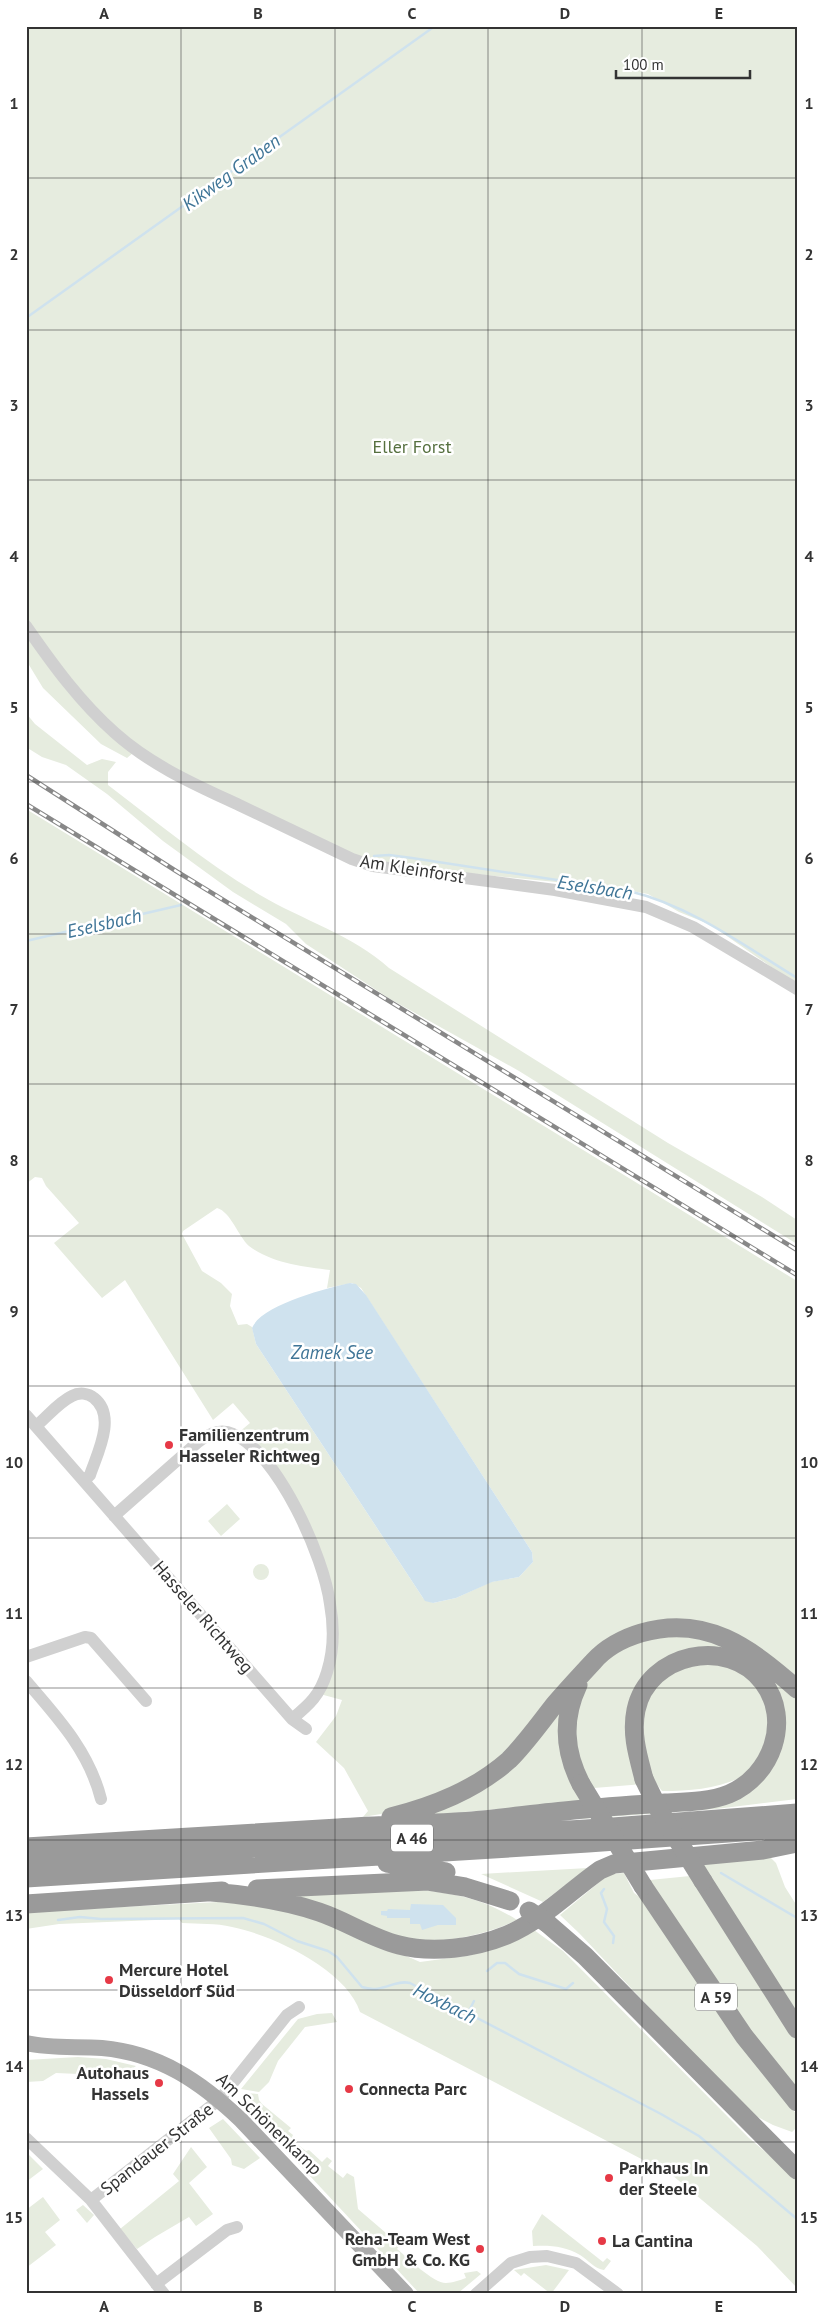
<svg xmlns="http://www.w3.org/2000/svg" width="823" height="2320" viewBox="0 0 823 2320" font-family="'PT Sans',sans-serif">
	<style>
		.green { fill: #e6ecdf; fill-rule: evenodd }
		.water { fill: #cfe2ee }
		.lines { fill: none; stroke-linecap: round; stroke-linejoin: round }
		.stream { stroke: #cfe2ee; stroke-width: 2.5 }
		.minor { stroke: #d0d0d0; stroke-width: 12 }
		.major { stroke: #ababab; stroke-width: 16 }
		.highway { stroke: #9a9a9a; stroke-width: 19 }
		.rail-casing { stroke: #888; stroke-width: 4.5 }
		.rail { stroke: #fff; stroke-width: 2.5; stroke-dasharray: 8; stroke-linecap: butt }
		.highway-bridge { stroke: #9a9a9a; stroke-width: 19 }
		.grid { fill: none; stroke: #333; stroke-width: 1; stroke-opacity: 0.55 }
		.poi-dot { fill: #e63946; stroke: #fff; stroke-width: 2 }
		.labels { text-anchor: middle; stroke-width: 5; stroke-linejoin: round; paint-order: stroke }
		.shield { fill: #fff; stroke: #707070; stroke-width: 1 }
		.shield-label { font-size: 16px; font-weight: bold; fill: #333 }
		.park-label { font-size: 18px; fill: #56703f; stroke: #fff }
		.street-label { font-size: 18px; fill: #333; stroke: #fff }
		.poi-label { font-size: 18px; font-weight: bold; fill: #333; stroke: #fff; text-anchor: start }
		.water-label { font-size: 19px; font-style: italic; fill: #3f7597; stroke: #fff }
		.neatline { fill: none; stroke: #333; stroke-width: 2 }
		.grid-label { font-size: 16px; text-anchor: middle; font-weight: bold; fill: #333 }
	</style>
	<rect width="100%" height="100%" fill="#fff"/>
	<path class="green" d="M 26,26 L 797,26 L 797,985 L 711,925 L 679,912 L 648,894 L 616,888 L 373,864 L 175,773 L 92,710 L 26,622 Z
		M 26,633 L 133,753 L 127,758 L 101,744 L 43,688 L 26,660 Z
		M 26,713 L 35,724 L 87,765 L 102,759 L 116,762 L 108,772 L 108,785 C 158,823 206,863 260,895 C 302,920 353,935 389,968 L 668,1143 L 762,1197 L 797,1220 L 797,1244 L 519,1071 L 390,999 L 306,944 L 286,924 L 233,892 L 163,841 L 107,794 L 66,765 L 42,757 L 26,747 Z
		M 26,809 L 797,1281 L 797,1799 L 716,1809 L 581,1819 L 581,1814 L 714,1805 L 742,1777 C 715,1789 691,1791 662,1791 L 656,1783 L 594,1788 L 578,1802 L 420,1816 L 387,1813 L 363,1817 L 368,1811 L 344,1768 L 316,1742 L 336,1716 L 342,1700 L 320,1694 L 334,1629 L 304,1521 L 238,1433 L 250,1423 L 233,1403 L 213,1420 L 125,1280 L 102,1298 L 54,1243 L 79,1223 L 46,1186 L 42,1178 L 35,1177 L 26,1184 ZM 217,1208 C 231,1212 238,1236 249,1246 C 271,1263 304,1267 330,1270 L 327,1288 L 352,1283 L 361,1288 L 532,1552 L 533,1562 L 519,1577 L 491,1582 L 456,1598 L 433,1603 L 423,1598 L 256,1344 L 252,1327 L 247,1324 L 238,1325 L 230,1306 L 232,1294 L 221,1283 L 202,1271 L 182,1234 L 183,1231 Z
		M 227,1504 L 240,1519 L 221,1536 L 208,1521 Z
		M253 1572a8 8 0 1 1 16 0a8 8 0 1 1-16 0Z
		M 769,1856 L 776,1863 L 785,1887 L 797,1906 L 797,2016 L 701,1861 Z
		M 588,1868 L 543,1902 L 481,1874 Z
		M 624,1873 L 634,1893 L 649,1904 L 744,2046 L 797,2115 L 797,2127 L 792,2132 L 773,2125 L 748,2112 L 579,1933 L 560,1915 L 609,1874 Z
		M 690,1876 L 797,2041 L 797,2093 L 711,1978 L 650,1880 Z
		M 406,1888 C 449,1893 479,1896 517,1920 C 486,1935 429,1948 395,1938 C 359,1928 320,1909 285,1896 Z
		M 218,1902 L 261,1904 L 338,1926 L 420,1962 L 472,1955 L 534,1930 L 563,1951 L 749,2138 L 797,2179 L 797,2288 L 757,2246 L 672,2175 L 360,2012 C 347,1970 273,1935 232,1927 C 216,1923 199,1924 182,1923 L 179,1919 L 59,1924 L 26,1929 L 26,1912 Z
		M 332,2013 L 337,2022 L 305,2027 L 278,2061 L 269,2082 L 259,2092 L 241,2089 L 298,2019 L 317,2014 Z
		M 78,2057 L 106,2059 L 136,2066 L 124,2076 L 56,2073 L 43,2081 L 26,2082 L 26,2060 Z
		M 245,2093 L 258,2094 L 259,2100 L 262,2104 L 291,2128 L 288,2131 L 293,2135 L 291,2139 L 306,2151 L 309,2150 L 322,2162 L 327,2157 L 332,2161 L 328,2166 L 343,2178 L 347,2173 L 354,2177 L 358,2209 L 400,2245 L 397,2249 C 408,2258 433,2283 446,2283 C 452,2283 460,2280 466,2278 L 464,2273 L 477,2271 L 481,2274 L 457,2294 L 420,2294 L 240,2101 Z
		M 223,2119 L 260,2158 L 244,2169 L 232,2165 L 231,2159 L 209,2128 Z
		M 191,2147 L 207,2167 L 189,2183 L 213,2214 L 196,2226 L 189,2217 L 155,2237 L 137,2249 L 120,2229 L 179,2181 L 173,2174 Z
		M 26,2152 L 43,2169 L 26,2182 Z
		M 43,2197 L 60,2220 L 45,2232 L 56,2245 L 26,2268 L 26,2210 Z
		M 83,2205 L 94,2215 L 87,2223 L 76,2210 Z
		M 542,2214 L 603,2262 L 607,2258 L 611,2261 L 604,2270 C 595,2269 588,2260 580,2255 C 565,2246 550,2245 533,2246 L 532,2231 Z
		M 546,2265 L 569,2270 L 551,2294 L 524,2273 L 521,2276 L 514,2270 Z"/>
	<path class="water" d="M 350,1283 L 356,1284 L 366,1295 L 532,1552 L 533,1562 L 519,1577 L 492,1582 L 456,1598 L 433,1603 L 425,1601 L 256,1344 L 252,1328 C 261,1305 327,1288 350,1283 Z
		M 411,1904 L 443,1905 L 456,1918 L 456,1925 L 438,1925 L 422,1930 L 420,1924 L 410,1924 L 410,1918 L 387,1918 L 387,1916 L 381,1915 L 381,1911 L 387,1911 L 388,1909 L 410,1910 Z"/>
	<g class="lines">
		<path class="stream" d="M 26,318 L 435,26
			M 374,856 L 389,855 L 412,858 L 629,891 C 691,906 743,945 797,978
			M 26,941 L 181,905
			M 721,1873 L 797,1918
			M 604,1889 L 601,1893 L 607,1909 L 604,1922 L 614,1936 L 613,1943
			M 58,1920 L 80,1917 L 101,1919 L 243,1918 L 264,1924 L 297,1941 L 328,1951 L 337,1957 L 362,1987 C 383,1994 394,1979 410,1983 L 661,2114 L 699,2136 L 797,2219
			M 487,1971 L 497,1963 L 505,1963 L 519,1974 L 566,1989 L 573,1983
			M 468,2013 L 474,2001"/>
		<path class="minor" d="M 26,626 C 53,665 80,702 115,733 C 152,766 196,785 239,805 C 277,823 315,841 352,859 L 373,866 L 555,890 L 646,907 L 693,927 L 797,989
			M 26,1415 L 292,1719 L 306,1729
			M 36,1426 C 47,1417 59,1402 72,1396 C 79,1392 88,1393 94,1398 C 117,1416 97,1454 90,1475 L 84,1481
			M 114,1516 L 198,1442 C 208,1434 220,1428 233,1434 C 278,1453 324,1557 330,1604 C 334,1626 334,1650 327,1672 C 320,1695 310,1704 292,1719
			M 26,1657 L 85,1637 L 91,1638 L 146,1701
			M 26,1681 C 57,1717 89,1751 101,1799
			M 26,2138 L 91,2200 L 164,2294
			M 91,2200 L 220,2099 L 287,2015 L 299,2007
			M 156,2284 L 227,2230 L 237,2227
			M 476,2294 L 511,2263 L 530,2257 L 547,2256 L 576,2263 L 618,2294"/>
		<path class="major" d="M 26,2043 C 51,2049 77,2046 102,2048 C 159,2053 201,2082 241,2120 L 406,2294"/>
		<path class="highway" d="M 578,1685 C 562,1719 564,1751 581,1784
			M 391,1817 C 434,1806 475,1790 509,1760 C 526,1743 540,1723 555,1704 C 567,1690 580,1676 593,1662 C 605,1648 624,1638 641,1633 C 706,1614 750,1648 797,1689
			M 26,1847 C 130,1841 234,1834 338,1828 C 383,1825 428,1824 472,1821 C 506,1818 540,1813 574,1810 C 604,1807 635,1805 665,1803 C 686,1802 709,1802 729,1794 C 772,1776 792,1720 763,1682 C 728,1636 648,1653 636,1710 C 631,1734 638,1756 644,1779
			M 26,1861 L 586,1829 L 797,1813
			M 387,1863 L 446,1872
			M 26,1878 L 588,1843 L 797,1828
			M 703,1881 L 797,2029
			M 643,1886 L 744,2036 L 797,2102
			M 257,1889 L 428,1881 L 465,1887 L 510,1901
			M 211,1892 C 248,1895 284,1900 319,1912 C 346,1921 371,1938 399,1945 C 433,1954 475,1948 507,1935 C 542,1920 569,1892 600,1870 L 614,1864 L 763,1850 L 797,1843
			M 26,1904 L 222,1891
			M 547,1923 L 585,1956 L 797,2170"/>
		<g class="rail-casing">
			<path id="rail" d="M 26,775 L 176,871 L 797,1250
				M 26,804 L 797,1275"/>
		</g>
		<use href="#rail" class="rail"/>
		<path class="highway-bridge" d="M 644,1779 L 659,1810 L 703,1881
			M 581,1784 L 643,1886
			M 529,1911 L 547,1923"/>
	</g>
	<path class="grid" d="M 181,26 L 181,2294M 335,26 L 335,2294M 488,26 L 488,2294M 642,26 L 642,2294M 26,178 L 797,178M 26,330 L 797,330M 26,480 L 797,480M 26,632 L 797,632M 26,782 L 797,782M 26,934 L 797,934M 26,1084 L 797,1084M 26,1236 L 797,1236M 26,1386 L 797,1386M 26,1538 L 797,1538M 26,1688 L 797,1688M 26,1840 L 797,1840M 26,1990 L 797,1990M 26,2142 L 797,2142"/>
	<g class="poi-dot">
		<circle cx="169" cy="1445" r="5"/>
		<circle cx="109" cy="1980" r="5"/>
		<circle cx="159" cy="2083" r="5"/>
		<circle cx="349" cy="2089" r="5"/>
		<circle cx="609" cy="2178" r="5"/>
		<circle cx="602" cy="2241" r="5"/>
		<circle cx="480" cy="2249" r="5"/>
	</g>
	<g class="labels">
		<g class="shield">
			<rect x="391" y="1824.5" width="42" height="27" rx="4"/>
			<rect x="695" y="1983.5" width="42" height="27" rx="4"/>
		</g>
		<g class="shield-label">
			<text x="412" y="1844">A 46</text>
			<text x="716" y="2003">A 59</text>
		</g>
		<g class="park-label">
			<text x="412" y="453">Eller Forst</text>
		</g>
		<g class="street-label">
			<text transform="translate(412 869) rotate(9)" y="6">Am Kleinforst</text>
			<text transform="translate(203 1617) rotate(49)" y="6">Hasseler Richtweg</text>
			<text transform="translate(269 2124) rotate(44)" y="6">Am Schönenkamp</text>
			<text transform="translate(157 2149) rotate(-38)" y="6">Spandauer Straße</text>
		</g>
		<g class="poi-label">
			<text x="179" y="1441">Familienzentrum<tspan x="179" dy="21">Hasseler Richtweg</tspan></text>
			<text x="119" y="1976">Mercure Hotel<tspan x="119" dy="21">Düsseldorf Süd</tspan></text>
			<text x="149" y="2079" text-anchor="end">Autohaus<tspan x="149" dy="21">Hassels</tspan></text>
			<text x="359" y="2095">Connecta Parc</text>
			<text x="619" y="2174">Parkhaus In<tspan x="619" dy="21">der Steele</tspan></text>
			<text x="470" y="2245" text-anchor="end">Reha-Team West<tspan x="470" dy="21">GmbH &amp; Co. KG</tspan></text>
			<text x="612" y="2247">La Cantina</text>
		</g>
		<g class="water-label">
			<text transform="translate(231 172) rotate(-36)" y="7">Kikweg Graben</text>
			<text transform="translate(595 887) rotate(9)" y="7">Eselsbach</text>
			<text transform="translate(104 923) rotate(-13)" y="7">Eselsbach</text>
			<text x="332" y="1359">Zamek See</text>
			<text transform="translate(445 2003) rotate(26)" y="7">Hoxbach</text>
		</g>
	</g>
	<rect width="823" height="2320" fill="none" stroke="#ffffff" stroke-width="55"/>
	<path d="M616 70v8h134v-8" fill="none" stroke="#333333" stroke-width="2.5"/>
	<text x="623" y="70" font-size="15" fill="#333333" stroke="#ffffff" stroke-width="4" paint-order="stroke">100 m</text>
	<rect x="28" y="28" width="768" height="2264" class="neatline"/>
	<g class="grid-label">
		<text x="104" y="19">A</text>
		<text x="258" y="19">B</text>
		<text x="412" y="19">C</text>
		<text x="565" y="19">D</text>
		<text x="719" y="19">E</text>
		<text x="14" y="109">1</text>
		<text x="809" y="109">1</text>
		<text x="14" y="260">2</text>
		<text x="809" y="260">2</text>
		<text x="14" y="411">3</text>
		<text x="809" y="411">3</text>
		<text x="14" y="562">4</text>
		<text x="809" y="562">4</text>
		<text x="14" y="713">5</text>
		<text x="809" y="713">5</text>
		<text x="14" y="864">6</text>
		<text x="809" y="864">6</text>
		<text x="14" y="1015">7</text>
		<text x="809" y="1015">7</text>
		<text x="14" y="1166">8</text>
		<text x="809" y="1166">8</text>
		<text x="14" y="1317">9</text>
		<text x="809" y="1317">9</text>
		<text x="14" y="1468">10</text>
		<text x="809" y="1468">10</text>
		<text x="14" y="1619">11</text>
		<text x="809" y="1619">11</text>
		<text x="14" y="1770">12</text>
		<text x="809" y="1770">12</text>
		<text x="14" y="1921">13</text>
		<text x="809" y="1921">13</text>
		<text x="14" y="2072">14</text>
		<text x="809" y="2072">14</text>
		<text x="14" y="2223">15</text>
		<text x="809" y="2223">15</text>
		<text x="104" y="2312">A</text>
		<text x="258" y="2312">B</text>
		<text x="412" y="2312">C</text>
		<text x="565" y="2312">D</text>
		<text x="719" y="2312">E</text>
	</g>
</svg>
